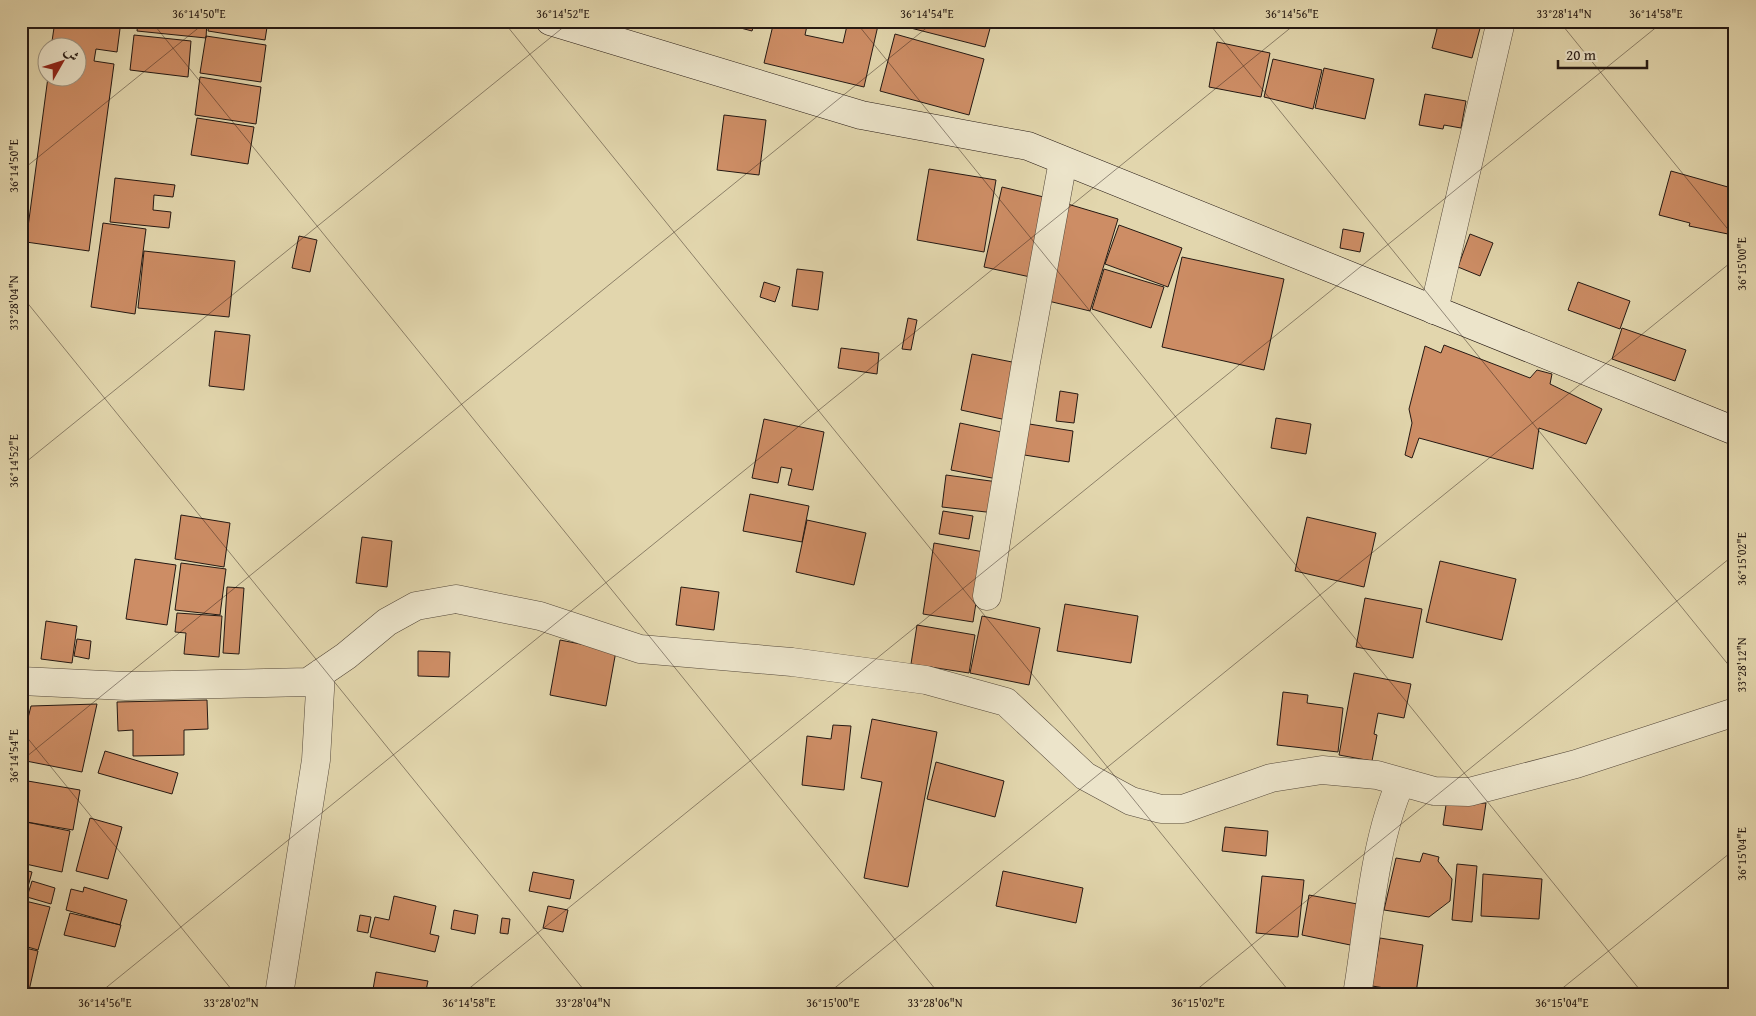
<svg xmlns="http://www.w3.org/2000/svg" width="1756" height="1016" viewBox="0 0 1756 1016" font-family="'Gentium Book Plus',Amiri,serif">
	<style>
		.building { fill: #cd8d65; stroke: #251913 }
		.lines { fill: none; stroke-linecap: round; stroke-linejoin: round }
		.street-casing { stroke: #54483a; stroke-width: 29 }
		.secondary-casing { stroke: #251913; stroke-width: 29 }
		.street { stroke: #ece4ca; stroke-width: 28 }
		.secondary { stroke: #ece4ca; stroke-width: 28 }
		.ticks { fill: none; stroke: #251913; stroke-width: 1; stroke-opacity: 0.45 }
		.neatline { fill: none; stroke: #251913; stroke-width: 2 }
		.ticks-label { font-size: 12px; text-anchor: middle; fill: #251913 }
	</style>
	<rect width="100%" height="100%" fill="#e2d6ad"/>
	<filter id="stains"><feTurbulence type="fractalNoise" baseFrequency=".004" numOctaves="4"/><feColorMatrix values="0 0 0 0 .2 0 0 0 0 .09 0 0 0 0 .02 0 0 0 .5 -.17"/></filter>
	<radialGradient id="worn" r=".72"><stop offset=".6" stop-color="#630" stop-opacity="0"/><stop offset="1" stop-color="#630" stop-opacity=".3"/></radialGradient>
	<path class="building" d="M 55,21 L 121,21 L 117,52 L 96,49 L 94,61 L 114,64 L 89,251 L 26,242 L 48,77 L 78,78 L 78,48 L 51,48 Z
		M 138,21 L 207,21 L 206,38 L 137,31 Z
		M 209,21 L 268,21 L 265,40 L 208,31 Z
		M 734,21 L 755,21 L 752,31 L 733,26 Z
		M 774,21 L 808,21 L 805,35 L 843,43 L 848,21 L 879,21 L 864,87 L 764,63 Z
		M 896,21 L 992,21 L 985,47 L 895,24 Z
		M 1408,21 L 1482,21 L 1472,58 L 1432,48 L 1437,29 Z
		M 895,34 L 984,59 L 969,115 L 880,91 Z
		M 134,35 L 191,41 L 188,77 L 130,70 Z
		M 206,36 L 266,45 L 261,82 L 200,73 Z
		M 1217,42 L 1270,53 L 1261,97 L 1209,87 Z
		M 1273,59 L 1322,70 L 1313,109 L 1264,97 Z
		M 1324,68 L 1374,79 L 1365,119 L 1315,108 Z
		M 200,77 L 261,87 L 256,124 L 195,115 Z
		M 1425,94 L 1466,101 L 1461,128 L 1444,125 L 1443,129 L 1419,125 Z
		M 724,115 L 766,120 L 759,175 L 717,170 Z
		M 197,118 L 254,127 L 248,164 L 191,155 Z
		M 929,169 L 996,180 L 984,252 L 917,240 Z
		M 1671,171 L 1735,189 L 1735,219 L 1732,219 L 1728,234 L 1689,226 L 1690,223 L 1659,215 Z
		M 115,178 L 175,185 L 173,197 L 154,195 L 153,210 L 171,212 L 169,228 L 110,222 Z
		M 1002,187 L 1052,199 L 1035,278 L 984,267 Z
		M 1061,202 L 1118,219 L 1090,311 L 1044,300 Z
		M 103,223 L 146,229 L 135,314 L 91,307 Z
		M 1119,225 L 1182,248 L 1168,287 L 1105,264 Z
		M 1343,229 L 1364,233 L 1360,252 L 1340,248 Z
		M 1470,234 L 1493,243 L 1480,276 L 1458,267 Z
		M 299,236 L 317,240 L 310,272 L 292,268 Z
		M 144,251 L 235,261 L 229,317 L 138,308 Z
		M 1182,257 L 1284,279 L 1264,370 L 1162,347 Z
		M 797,269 L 823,272 L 818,310 L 792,306 Z
		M 1104,269 L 1164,287 L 1151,328 L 1092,309 Z
		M 764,282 L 780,287 L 775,302 L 760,297 Z
		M 1578,282 L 1630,301 L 1620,329 L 1568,310 Z
		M 908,318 L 917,320 L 911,350 L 902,349 Z
		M 1622,328 L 1686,350 L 1675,381 L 1612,359 Z
		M 215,331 L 250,335 L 244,390 L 209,386 Z
		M 1444,345 L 1530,378 L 1537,370 L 1552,374 L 1550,384 L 1602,409 L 1586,444 L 1539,428 L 1533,469 L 1419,438 L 1412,458 L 1405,455 L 1412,423 L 1409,409 L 1425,346 L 1441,353 Z
		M 841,348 L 879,353 L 877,374 L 838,368 Z
		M 972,354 L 1022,364 L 1011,421 L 961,410 Z
		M 1060,391 L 1078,394 L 1074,423 L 1056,421 Z
		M 1276,418 L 1311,424 L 1306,454 L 1271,448 Z
		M 764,419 L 824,432 L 813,490 L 788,485 L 792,469 L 781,467 L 778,483 L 752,478 Z
		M 960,423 L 1006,433 L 997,479 L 951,470 Z
		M 1023,423 L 1073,431 L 1069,462 L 1018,454 Z
		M 946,475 L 998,482 L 995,513 L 942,507 Z
		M 750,494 L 809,506 L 802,542 L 743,531 Z
		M 943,511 L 973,516 L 969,539 L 939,534 Z
		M 181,515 L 230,523 L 224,567 L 175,559 Z
		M 1307,517 L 1376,533 L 1364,587 L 1295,571 Z
		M 807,520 L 866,533 L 854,585 L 796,572 Z
		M 362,537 L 392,541 L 387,587 L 356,583 Z
		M 934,543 L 984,552 L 973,622 L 923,614 Z
		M 135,559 L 176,565 L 167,625 L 126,619 Z
		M 1440,561 L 1516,579 L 1502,640 L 1426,622 Z
		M 181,563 L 226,569 L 220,615 L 175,610 Z
		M 227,587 L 244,588 L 239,654 L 223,653 Z
		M 681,587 L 719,592 L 714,630 L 676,625 Z
		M 1365,598 L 1422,609 L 1413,658 L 1356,647 Z
		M 1065,604 L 1138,616 L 1131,663 L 1057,651 Z
		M 177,613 L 222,616 L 219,657 L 184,654 L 186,633 L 175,632 Z
		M 982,616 L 1040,628 L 1029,685 L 970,673 Z
		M 46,621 L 77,626 L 72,663 L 41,659 Z
		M 917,625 L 975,635 L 969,673 L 911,664 Z
		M 77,639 L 91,641 L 89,659 L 74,656 Z
		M 560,640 L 616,651 L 606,706 L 550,695 Z
		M 418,651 L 450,652 L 449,677 L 418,676 Z
		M 1354,673 L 1411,684 L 1404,718 L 1378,713 L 1374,734 L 1377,735 L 1372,761 L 1339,755 Z
		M 1283,692 L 1308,695 L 1307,703 L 1343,708 L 1338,752 L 1277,745 Z
		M 207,700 L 208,729 L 184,730 L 184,755 L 133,756 L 133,730 L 118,731 L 117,702 Z
		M 97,704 L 82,772 L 21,760 L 21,746 L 31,706 Z
		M 21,710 L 24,710 L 21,726 Z
		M 872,719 L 937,732 L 908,887 L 864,878 L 882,782 L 861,778 Z
		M 833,725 L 851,726 L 844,790 L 802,785 L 807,736 L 831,739 Z
		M 105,751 L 178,773 L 172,794 L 98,773 Z
		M 936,762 L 1004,781 L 995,817 L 927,799 Z
		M 22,780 L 80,790 L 73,830 L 21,821 Z
		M 1486,803 L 1482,830 L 1443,825 L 1446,805 Z
		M 90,818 L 122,827 L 108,879 L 76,871 Z
		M 21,821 L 70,831 L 62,872 L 21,863 Z
		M 1225,827 L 1268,831 L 1266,856 L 1222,851 Z
		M 1423,853 L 1439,857 L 1438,861 L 1452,879 L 1450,901 L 1429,917 L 1384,910 L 1396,858 L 1420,862 Z
		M 1457,864 L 1477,866 L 1472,922 L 1452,920 Z
		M 21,869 L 32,872 L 26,894 L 21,893 Z
		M 1003,871 L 1083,888 L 1076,923 L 996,906 Z
		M 533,872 L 574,880 L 570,899 L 529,891 Z
		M 1483,874 L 1542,879 L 1539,919 L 1481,916 Z
		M 1262,876 L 1304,880 L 1298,937 L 1256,933 Z
		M 32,881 L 55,888 L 51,904 L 27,897 Z
		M 84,887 L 127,900 L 120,925 L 66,910 L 71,889 L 83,892 Z
		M 1309,895 L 1368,906 L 1360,947 L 1302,935 Z
		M 394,896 L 436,906 L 430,934 L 439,936 L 435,952 L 370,937 L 375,917 L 389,920 Z
		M 21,900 L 50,907 L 38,950 L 21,945 Z
		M 548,906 L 568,910 L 563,932 L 543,928 Z
		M 454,910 L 478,915 L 475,934 L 451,929 Z
		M 70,913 L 121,925 L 115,947 L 64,935 Z
		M 360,915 L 371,917 L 368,933 L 357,931 Z
		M 502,918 L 510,919 L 508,934 L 500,933 Z
		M 1380,938 L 1423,945 L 1416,993 L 1372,986 Z
		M 21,947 L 38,951 L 28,995 L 21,995 Z
		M 376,972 L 428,981 L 425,995 L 372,995 Z"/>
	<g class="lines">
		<g class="street-casing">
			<path id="street" d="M 1434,310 L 1501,21
				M 987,596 L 1026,362 L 1063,161
				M 21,681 L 126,686 L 308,682 L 346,656 L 387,622 L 416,606 L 456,599 L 540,616 L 640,649 L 792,662 L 926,680 L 1006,702 L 1085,776 L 1131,801 L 1161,809 L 1183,809 L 1271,778 L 1322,770 L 1377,775 L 1434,791 L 1469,792 L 1576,764 L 1735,712
				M 279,995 L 316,760 L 321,673
				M 1357,995 C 1368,930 1374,840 1401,782"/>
		</g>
		<g class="secondary-casing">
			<path id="secondary" d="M 550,21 L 861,115 L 1028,146 L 1735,431"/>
		</g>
		<use href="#street" class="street"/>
		<use href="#secondary" class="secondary"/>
	</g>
	<path class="ticks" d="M 151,21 L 940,995M 503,21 L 1292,995M 855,21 L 1644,995M 1207,21 L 1735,673M 1559,21 L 1735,238M 21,171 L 207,21M 21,295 L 588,995M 21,466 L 571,21M 21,730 L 236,995M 21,761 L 935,21M 97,995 L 1299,21M 461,995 L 1664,21M 826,995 L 1735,259M 1190,995 L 1735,554M 1554,995 L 1735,849"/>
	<rect width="1756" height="1016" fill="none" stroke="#e2d6ad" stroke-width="55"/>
	<g transform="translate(62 62) rotate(51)"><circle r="24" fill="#ece4ca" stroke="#9c9381"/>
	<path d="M0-4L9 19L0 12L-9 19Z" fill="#8f2418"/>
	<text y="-8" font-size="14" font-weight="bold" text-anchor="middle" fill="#251913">ش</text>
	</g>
	<path d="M1558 60v8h89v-8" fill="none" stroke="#251913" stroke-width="2.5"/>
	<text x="1566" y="60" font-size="15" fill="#251913" stroke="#ece4ca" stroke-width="4" paint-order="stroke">20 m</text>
	<rect x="28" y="28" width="1700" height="960" class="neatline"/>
	<g class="ticks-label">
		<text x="199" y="18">36°14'50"E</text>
		<text x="563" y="18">36°14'52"E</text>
		<text x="927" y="18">36°14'54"E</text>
		<text x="1292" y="18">36°14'56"E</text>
		<text x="1564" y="18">33°28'14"N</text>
		<text x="1656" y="18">36°14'58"E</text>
		<text transform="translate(14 166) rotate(-90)" y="4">36°14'50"E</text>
		<text transform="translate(1742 264) rotate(-90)" y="4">36°15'00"E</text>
		<text transform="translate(14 303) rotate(-90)" y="4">33°28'04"N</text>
		<text transform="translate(14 461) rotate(-90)" y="4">36°14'52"E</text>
		<text transform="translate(1742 559) rotate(-90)" y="4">36°15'02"E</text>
		<text transform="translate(1742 665) rotate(-90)" y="4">33°28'12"N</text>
		<text transform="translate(14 756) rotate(-90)" y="4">36°14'54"E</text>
		<text transform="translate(1742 854) rotate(-90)" y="4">36°15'04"E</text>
		<text x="105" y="1007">36°14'56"E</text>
		<text x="231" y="1007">33°28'02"N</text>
		<text x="469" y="1007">36°14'58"E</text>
		<text x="583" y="1007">33°28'04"N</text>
		<text x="833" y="1007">36°15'00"E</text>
		<text x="935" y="1007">33°28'06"N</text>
		<text x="1198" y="1007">36°15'02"E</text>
		<text x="1562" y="1007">36°15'04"E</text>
	</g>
	<rect width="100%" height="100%" filter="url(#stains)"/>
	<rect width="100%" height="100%" fill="url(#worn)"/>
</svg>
